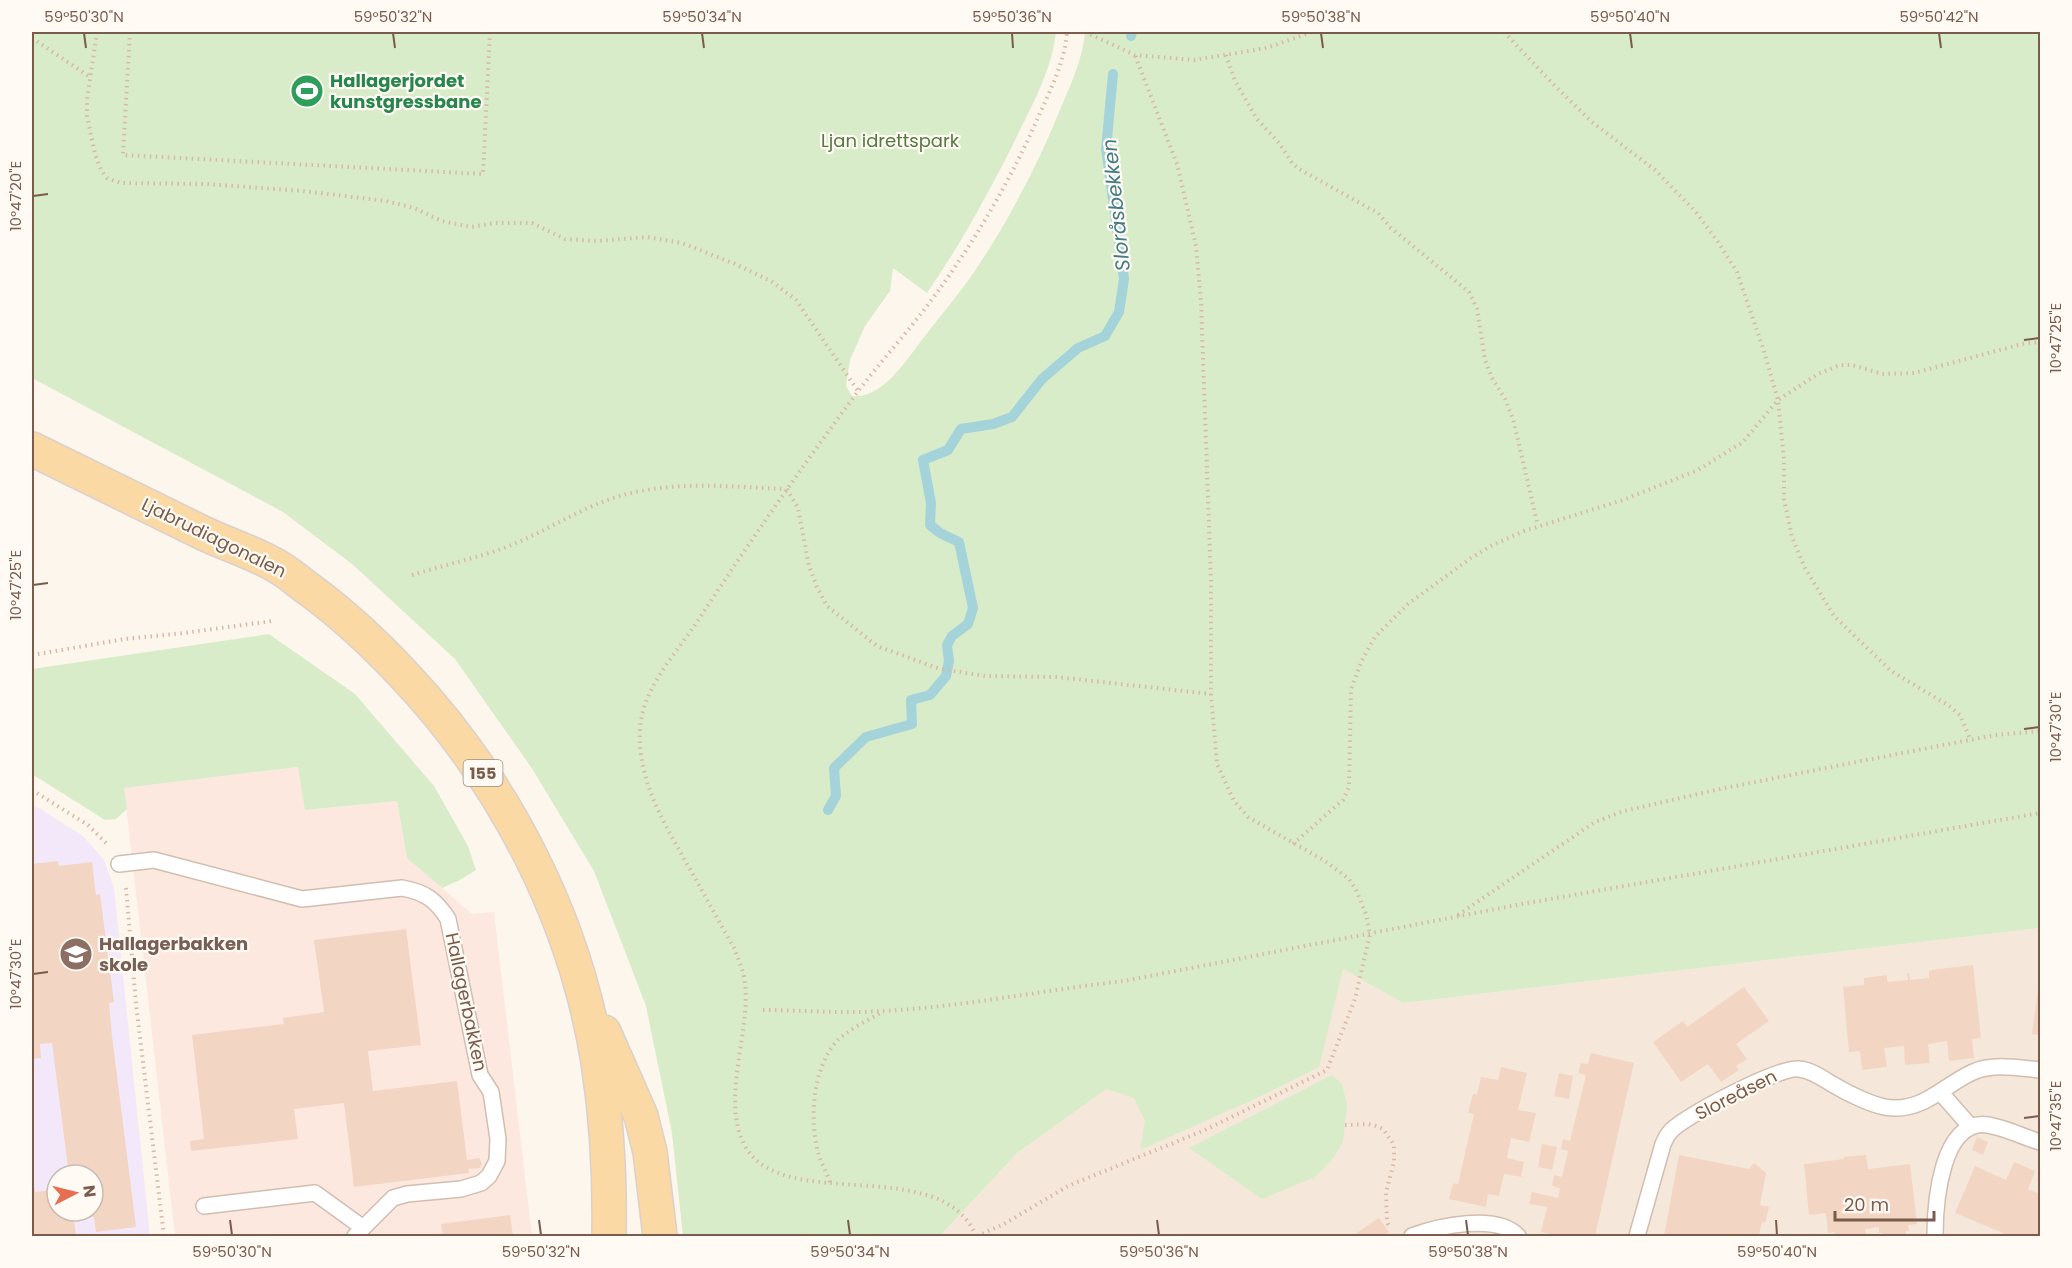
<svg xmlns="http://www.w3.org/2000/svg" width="2072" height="1268" viewBox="0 0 2072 1268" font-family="Poppins,sans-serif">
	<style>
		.residential { fill: #f5e8da }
		.commercial { fill: #fde8e0 }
		.education { fill: #f3e8fa; fill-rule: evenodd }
		.green { fill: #d8ecc9 }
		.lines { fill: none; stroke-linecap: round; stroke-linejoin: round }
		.stream { stroke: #a5d3da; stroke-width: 10 }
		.building { fill: #f3d5c3 }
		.service-casing { stroke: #d1beb0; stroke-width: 18 }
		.primary-casing { stroke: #dad1cd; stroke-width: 36 }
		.path { stroke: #d9b8a5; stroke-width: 4; stroke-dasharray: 1.5 4.5; stroke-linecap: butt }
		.service { stroke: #fff; stroke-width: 15 }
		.primary { stroke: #fbd9a5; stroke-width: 33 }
		.ticks { fill: none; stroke: #7a5c4d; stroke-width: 2 }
		.labels { text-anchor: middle; stroke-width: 4.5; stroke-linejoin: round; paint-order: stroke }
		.shield { fill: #fffaf3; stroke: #a28b7f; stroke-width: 1.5 }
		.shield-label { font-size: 16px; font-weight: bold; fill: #7a5c4d }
		.leisure-label { font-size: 18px; font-weight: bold; fill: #27864d; stroke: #fffaf3; text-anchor: start }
		.park-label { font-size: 18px; fill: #537a41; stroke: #fffaf3 }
		.street-label { font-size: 18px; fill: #7a5c4d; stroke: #fffaf3 }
		.education-label { font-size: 18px; font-weight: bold; fill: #785e54; stroke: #fffaf3; text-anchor: start }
		.water-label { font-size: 20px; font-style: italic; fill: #437c86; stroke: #fffaf3 }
		.neatline { fill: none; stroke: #7a5c4d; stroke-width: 2 }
		.ticks-label { font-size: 15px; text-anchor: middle; fill: #7a5c4d }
	</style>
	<rect width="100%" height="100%" fill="#fdf6ec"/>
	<path class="residential" d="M 2040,928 L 2040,1236 L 940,1236 L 1017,1153 L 1106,1088 L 1343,969 L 1403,1003 Z"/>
	<path class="commercial" d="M 298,767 L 306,810 L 397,801 L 407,858 L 472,914 L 494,912 L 532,1236 L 175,1236 L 124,788 Z"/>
	<path class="education" d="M 32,804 L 83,836 L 104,860 L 114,888 L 150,1236 L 32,1236 ZM 57,1175 L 93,1175 L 93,1211 L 57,1211 Z"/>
	<path class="green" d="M 32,32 L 1056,32 C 1052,68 1034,102 1018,134 C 991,189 962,242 927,293 L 893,268 L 890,291 L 865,326 L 850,360 L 846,386 L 852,396 C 884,400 910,354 928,332 C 942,314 957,296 970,278 C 1007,224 1038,165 1062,105 C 1072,82 1083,57 1085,32 L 2040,32 L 2040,928 L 1403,1003 L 1343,969 L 1319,1067 L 1255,1099 L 1140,1150 L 1145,1121 L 1134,1098 L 1106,1089 L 1017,1153 L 940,1236 L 683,1236 L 672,1133 L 646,1006 L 594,871 L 531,767 L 455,659 L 352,564 L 283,512 L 32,378 Z
		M 269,634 L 355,694 L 434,786 L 468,846 L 476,870 L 458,881 L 442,888 L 407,858 L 397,801 L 305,810 L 298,767 L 124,788 L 127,809 L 116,819 L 105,820 L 32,774 L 32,669 Z
		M 1332,1075 L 1342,1084 L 1347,1105 L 1343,1142 L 1334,1157 L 1315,1177 L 1262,1199 L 1189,1148 Z"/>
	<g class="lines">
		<path class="stream" d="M 1131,36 L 1132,32
			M 828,810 L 836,796 L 834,768 L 866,737 L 912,724 L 911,700 L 930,695 L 946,676 L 949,661 L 947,645 L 952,636 L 968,624 L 973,608 L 959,542 L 940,533 L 930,525 L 931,503 L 923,460 L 948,450 L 961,429 L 993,424 L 1012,417 L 1042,379 L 1078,348 L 1105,336 L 1119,312 L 1124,279 L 1106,149 L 1113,74"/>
	</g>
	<path class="building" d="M 58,861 L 59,866 L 92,862 L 96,895 L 100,894 L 114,1002 L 109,1003 L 112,1036 L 136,1227 L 96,1232 L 94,1217 L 74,1219 L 76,1236 L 32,1236 L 32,1185 L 34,1185 L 35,1192 L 50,1190 L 52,1205 L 57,1204 L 57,1211 L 93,1211 L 93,1175 L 69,1175 L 52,1043 L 40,1044 L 41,1058 L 32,1059 L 32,864 Z
		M 406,929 L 421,1045 L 368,1051 L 373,1091 L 457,1081 L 467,1160 L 479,1158 L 482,1164 L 480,1168 L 468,1169 L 469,1173 L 354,1187 L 344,1103 L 294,1109 L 298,1139 L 191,1151 L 190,1141 L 204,1139 L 192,1035 L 284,1024 L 283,1018 L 324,1012 L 314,940 Z
		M 1973,965 L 1981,1038 L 1972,1039 L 1974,1058 L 1949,1061 L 1947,1041 L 1928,1044 L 1930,1063 L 1905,1065 L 1904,1046 L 1884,1048 L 1887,1067 L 1862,1070 L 1860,1051 L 1849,1052 L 1843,987 L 1864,985 L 1864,978 L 1887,975 L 1887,982 L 1908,980 L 1907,973 L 1909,973 L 1910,980 L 1929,978 L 1929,971 L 1931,970 Z
		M 2039,982 L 2040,982 L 2040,1035 L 2032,1034 Z
		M 1744,987 L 1769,1021 L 1736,1044 L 1747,1059 L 1736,1066 L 1739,1070 L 1721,1082 L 1708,1064 L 1681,1082 L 1653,1042 L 1683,1021 L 1687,1027 Z
		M 1591,1053 L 1634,1063 L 1595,1236 L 1561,1236 L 1541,1232 L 1547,1207 L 1555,1208 L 1529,1204 L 1532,1192 L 1558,1198 L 1560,1188 L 1552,1186 L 1554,1175 L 1562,1177 L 1568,1151 L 1561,1149 L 1563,1139 L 1570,1141 L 1586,1075 L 1578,1073 L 1581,1063 L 1588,1064 Z
		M 1501,1067 L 1527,1073 L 1518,1110 L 1536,1113 L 1529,1142 L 1511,1138 L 1507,1158 L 1524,1162 L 1521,1177 L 1504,1174 L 1499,1196 L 1488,1194 L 1486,1207 L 1449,1199 L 1453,1183 L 1458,1184 L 1474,1114 L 1468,1113 L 1473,1094 L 1477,1094 L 1481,1077 L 1498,1080 Z
		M 1559,1073 L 1573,1076 L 1569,1099 L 1554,1096 Z
		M 1977,1137 L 1988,1142 L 1983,1155 L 1972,1150 Z
		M 1542,1144 L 1557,1147 L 1552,1170 L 1538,1167 Z
		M 1679,1155 L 1749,1169 L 1754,1163 L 1766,1173 L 1760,1205 L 1769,1207 L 1765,1223 L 1762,1222 L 1759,1235 L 1753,1234 L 1752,1236 L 1664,1236 Z
		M 1866,1155 L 1868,1169 L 1910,1164 L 1917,1224 L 1908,1225 L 1909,1231 L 1906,1231 L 1906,1236 L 1883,1236 L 1882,1233 L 1879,1233 L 1879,1227 L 1865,1229 L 1866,1235 L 1862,1236 L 1835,1236 L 1835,1232 L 1828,1233 L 1826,1213 L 1809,1215 L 1804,1164 L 1844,1159 L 1844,1157 Z
		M 2014,1162 L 2035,1171 L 2028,1189 L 2040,1194 L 2040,1236 L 2010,1236 L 1955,1213 L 1975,1166 L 2006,1180 Z
		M 510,1215 L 513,1236 L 443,1236 L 441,1224 Z
		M 1379,1218 L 1389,1232 L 1382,1236 L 1352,1236 Z"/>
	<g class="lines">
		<g class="service-casing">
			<path id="service" d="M 119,864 L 154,860 L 302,899 L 402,888 C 425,892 436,900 448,919 L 480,1075 L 491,1092 L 498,1139 L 497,1161 L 489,1176 L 481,1183 L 461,1189 L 407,1194 L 393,1198 L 355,1236
				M 1941,1093 L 1970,1126
				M 204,1206 L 315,1193 L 362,1227
				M 1412,1236 C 1438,1226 1497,1213 1518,1236
				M 1637,1236 L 1663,1144 C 1665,1140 1667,1135 1670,1132 C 1682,1117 1780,1066 1799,1069 C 1811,1070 1822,1078 1832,1084 C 1847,1093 1878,1109 1895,1108 C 1927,1108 1946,1084 1973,1072 C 1993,1063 2019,1068 2040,1070
				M 1935,1236 C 1935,1204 1941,1118 1988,1125 C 2006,1128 2023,1137 2040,1142"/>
		</g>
		<g class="primary-casing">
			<path id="primary" d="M 32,449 C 89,477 146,505 203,533 C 228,545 256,553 280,568 C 290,574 300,583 310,590 C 344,615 375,644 404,675 C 504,781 575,918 598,1062 C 607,1120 610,1178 609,1236
				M 604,1032 L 641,1116 L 650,1152 L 660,1236"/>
		</g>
		<path class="path" d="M 97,32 L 87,100 L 87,116 L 95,154 L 101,170 L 107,178 L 121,183 L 206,184 L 303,191 L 386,201 L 414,208 L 442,221 L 456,224 L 471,227 L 494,223 L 532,223 L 565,239 L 597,241 L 647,237 L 682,243 L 735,264 L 771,281 L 796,300 L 858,391
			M 130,32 L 123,155 L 483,174 L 490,32
			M 1085,32 L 1135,55 L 1194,60 L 1267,48 L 1312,32
			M 1504,32 L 1555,86 L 1592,122 L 1655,170 L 1695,211 L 1718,242 L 1737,272 L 1763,348 L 1778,400 L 1784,459 L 1784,499 L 1792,537 L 1805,568 L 1834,616 L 1891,671 L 1948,705 L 1960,715 L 1971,741
			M 32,38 L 90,77
			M 1226,55 L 1235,81 L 1257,119 L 1279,143 L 1292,163 L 1299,169 L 1378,213 L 1391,228 L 1469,292 L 1477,309 L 1485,360 L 1492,378 L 1505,399 L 1513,419 L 1538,526
			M 787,489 L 798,508 L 809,566 L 817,587 L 827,606 L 877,646 L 940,669 L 985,676 L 1057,677 L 1211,694
			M 412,575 C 444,565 478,558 509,546 C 550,530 587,503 631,493 C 682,481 734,487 786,489
			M 32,655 L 125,639 L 184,633 L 272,621
			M 32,790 L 88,825 L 108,845
			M 1293,844 L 1343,800 L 1349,787 L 1351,689 L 1362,660 L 1375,637 L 1408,604 L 1471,558 L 1493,545 L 1524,531 L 1623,500 L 1698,470 L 1743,442 L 1778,400 L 1818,374 L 1840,365 L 1852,365 L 1882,374 L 1914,373 L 2022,344 L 2040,342
			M 126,888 L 136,1004 L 164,1236
			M 1458,915 L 1595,822 L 1624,811 L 1720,789 L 1846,764 L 1995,735 L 2040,731
			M 763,1010 C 802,1010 843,1014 882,1011 C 963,1007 1043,990 1124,981 L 1522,904 L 2040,813
			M 1345,1125 L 1368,1124 L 1376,1126 L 1383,1129 L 1394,1145 L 1394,1162 L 1386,1192 L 1387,1222 L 1389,1226
			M 830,1182 C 827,1173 822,1165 819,1156 C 809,1121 812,1070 836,1042 C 845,1031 869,1020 882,1012
			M 976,1236 C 941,1152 783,1215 745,1146 C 720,1100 751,1032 745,983 C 744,971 738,959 734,948 C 718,920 703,892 687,864 C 664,823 637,779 640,730 C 642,688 675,655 697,622 C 748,544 801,468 856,394 C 880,362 907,333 930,302 C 974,243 1011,180 1040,113 C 1052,87 1065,60 1067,32
			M 977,1236 L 1004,1224 L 1068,1186 L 1205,1130 L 1327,1070 L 1355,999 L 1370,934 L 1366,914 L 1356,890 L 1349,879 L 1325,861 L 1248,817 L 1234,801 L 1217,764 L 1211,694 L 1211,582 L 1201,301 L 1196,246 L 1177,164 L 1135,55"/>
		<use href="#service" class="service"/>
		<use href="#primary" class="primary"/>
	</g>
	<path class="ticks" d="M 84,33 L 86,48M 393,33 L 395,48M 702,33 L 704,48M 1012,33 L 1013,48M 1321,33 L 1323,48M 1630,33 L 1632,48M 1939,33 L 1941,48M 33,196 L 48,194M 2024,340 L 2039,338M 33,585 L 48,583M 2024,729 L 2039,727M 33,974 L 48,972M 2024,1118 L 2039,1116M 230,1220 L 232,1235M 539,1220 L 541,1235M 848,1220 L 850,1235M 1157,1220 L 1159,1235M 1466,1220 L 1468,1235M 1776,1220 L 1777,1235"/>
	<defs>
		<g id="stadium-disc" transform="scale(1.725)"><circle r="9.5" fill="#2e9e5b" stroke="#fffaf3"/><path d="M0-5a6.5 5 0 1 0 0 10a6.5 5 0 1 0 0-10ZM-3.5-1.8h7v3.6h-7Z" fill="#fff"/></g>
		<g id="school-disc" transform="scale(1.725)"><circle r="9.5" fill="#8d6e63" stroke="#fffaf3"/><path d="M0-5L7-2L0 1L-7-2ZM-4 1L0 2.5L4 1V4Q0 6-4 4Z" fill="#fff"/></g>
	</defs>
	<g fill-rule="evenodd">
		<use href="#stadium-disc" x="307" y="91"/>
		<use href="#school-disc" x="76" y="954"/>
	</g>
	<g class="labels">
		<rect class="shield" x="463.5" y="760" width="39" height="26" rx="4.5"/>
		<g class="shield-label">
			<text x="483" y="779">155</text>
		</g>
		<g class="leisure-label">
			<text x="330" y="87">Hallagerjordet<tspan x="330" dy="21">kunstgressbane</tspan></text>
		</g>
		<g class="park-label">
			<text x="890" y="147">Ljan idrettspark</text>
		</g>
		<g class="street-label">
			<text transform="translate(214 538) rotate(26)" y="6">Ljabrudiagonalen</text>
			<text transform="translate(466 1002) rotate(78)" y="6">Hallagerbakken</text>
			<text transform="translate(1736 1095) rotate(-27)" y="6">Sloreåsen</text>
		</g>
		<g class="education-label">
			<text x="99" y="950">Hallagerbakken<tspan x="99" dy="21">skole</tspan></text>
		</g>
		<g class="water-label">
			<text transform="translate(1116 205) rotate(-96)" y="7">Sloråsbekken</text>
		</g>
	</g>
	<rect width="2072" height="1268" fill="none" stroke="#fffaf3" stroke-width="66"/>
	<g transform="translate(75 1193) rotate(83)"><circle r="28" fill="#fffaf3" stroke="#cabbb1" stroke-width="1.5"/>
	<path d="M0-4.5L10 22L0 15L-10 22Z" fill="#e76f51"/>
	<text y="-9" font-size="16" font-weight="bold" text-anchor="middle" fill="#7a5c4d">N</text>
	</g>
	<path d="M1835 1211v9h99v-9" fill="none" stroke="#7a5c4d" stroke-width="3"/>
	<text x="1844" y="1211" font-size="18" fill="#7a5c4d" stroke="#fffaf3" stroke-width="4.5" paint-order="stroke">20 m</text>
	<rect x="33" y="33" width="2006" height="1202" class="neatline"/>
	<g class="ticks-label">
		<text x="84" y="22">59°50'30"N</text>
		<text x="393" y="22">59°50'32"N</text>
		<text x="702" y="22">59°50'34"N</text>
		<text x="1012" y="22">59°50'36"N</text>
		<text x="1321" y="22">59°50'38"N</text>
		<text x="1630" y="22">59°50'40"N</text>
		<text x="1939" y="22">59°50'42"N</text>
		<text transform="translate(16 196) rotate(-90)" y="5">10°47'20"E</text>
		<text transform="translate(2056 338) rotate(-90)" y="5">10°47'25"E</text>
		<text transform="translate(16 585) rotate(-90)" y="5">10°47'25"E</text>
		<text transform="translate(2056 727) rotate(-90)" y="5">10°47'30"E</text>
		<text transform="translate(16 974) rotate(-90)" y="5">10°47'30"E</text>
		<text transform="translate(2056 1116) rotate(-90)" y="5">10°47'35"E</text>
		<text x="232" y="1257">59°50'30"N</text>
		<text x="541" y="1257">59°50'32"N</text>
		<text x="850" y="1257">59°50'34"N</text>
		<text x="1159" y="1257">59°50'36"N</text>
		<text x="1468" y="1257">59°50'38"N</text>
		<text x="1777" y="1257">59°50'40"N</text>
	</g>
</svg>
